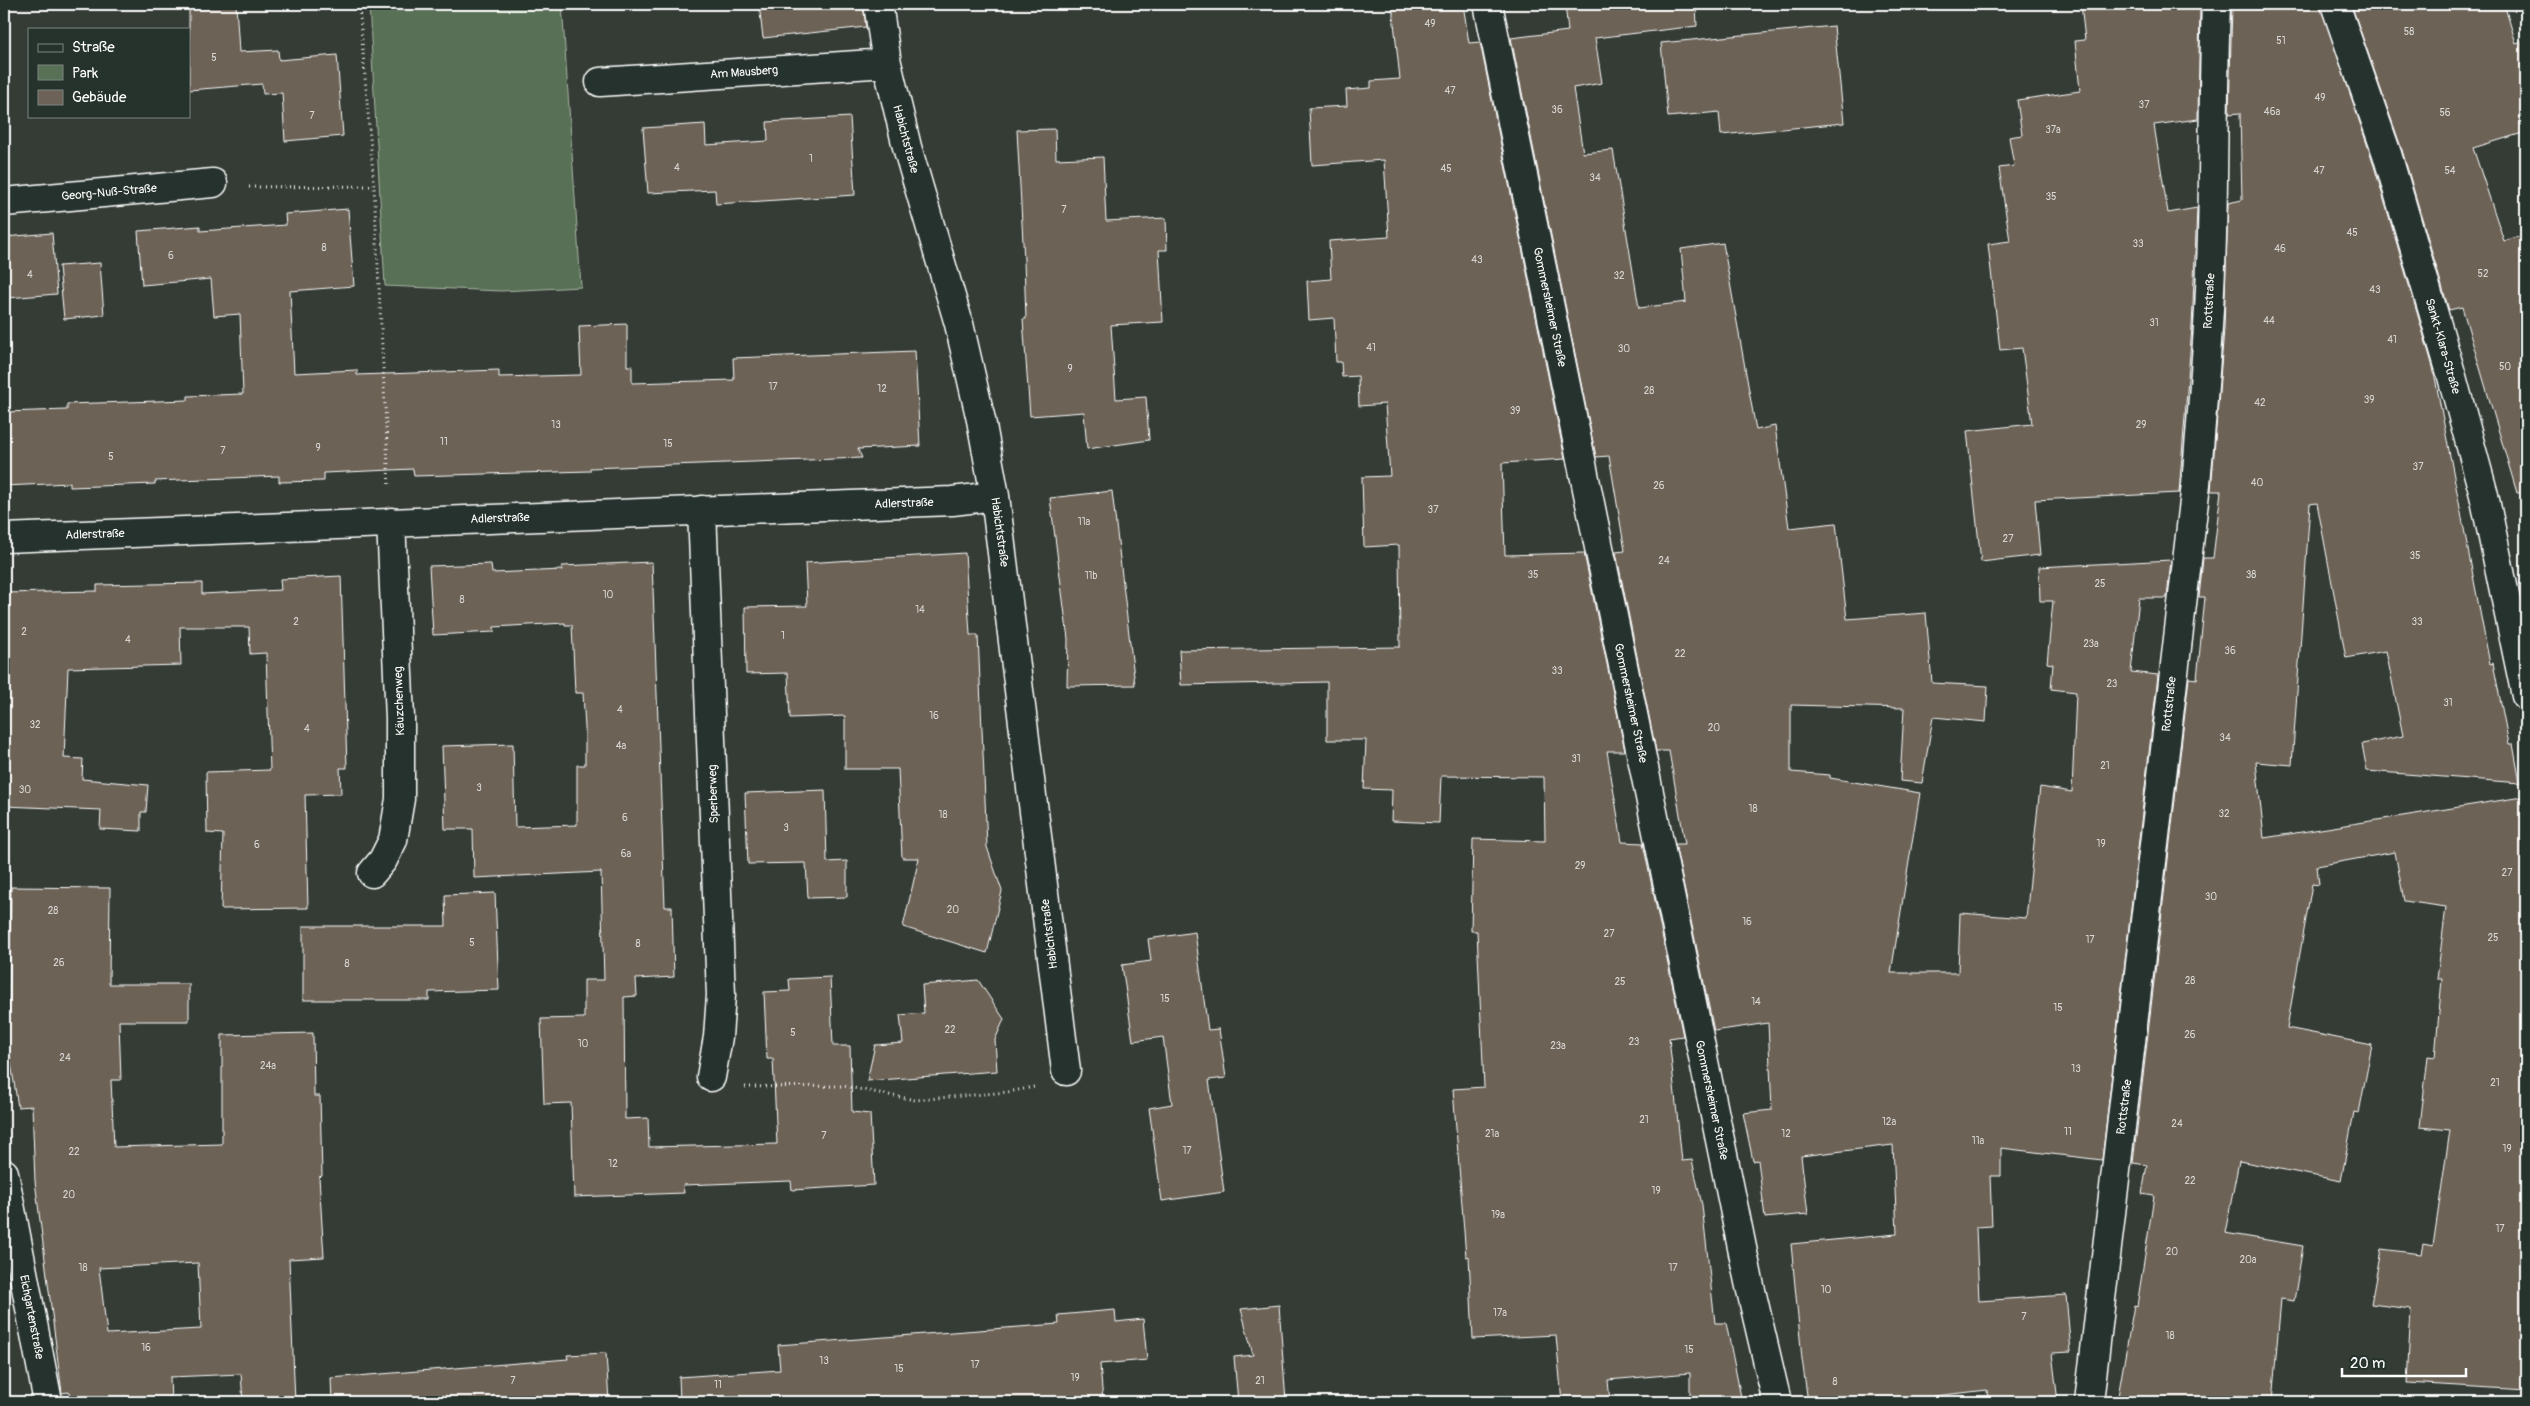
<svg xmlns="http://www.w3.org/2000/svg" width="2530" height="1406" viewBox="0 0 2530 1406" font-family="Pangolin,sans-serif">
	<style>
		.green { fill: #587055; stroke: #acb8aa }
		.building { fill: #6d6257; stroke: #fff; fill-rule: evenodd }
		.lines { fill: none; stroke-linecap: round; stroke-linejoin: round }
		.minor-casing { stroke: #fff; stroke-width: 31 }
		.path { stroke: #fff; stroke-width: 3; stroke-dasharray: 1 4; stroke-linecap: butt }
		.minor { stroke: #26332d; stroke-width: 28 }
		.labels { text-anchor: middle; stroke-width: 4; stroke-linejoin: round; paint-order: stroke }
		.number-label { font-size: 10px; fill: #dad8d5 }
		.street-label { font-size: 12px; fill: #fff; stroke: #26332d }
	</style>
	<rect width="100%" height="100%" fill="#343c35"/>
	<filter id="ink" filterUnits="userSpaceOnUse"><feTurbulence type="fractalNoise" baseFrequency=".02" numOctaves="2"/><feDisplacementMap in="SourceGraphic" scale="10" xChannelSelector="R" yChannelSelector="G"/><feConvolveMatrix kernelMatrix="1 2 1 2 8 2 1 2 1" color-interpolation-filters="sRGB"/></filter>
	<g filter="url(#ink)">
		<path class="green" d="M 369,4 L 562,4 L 581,287 L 501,291 L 385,286 Z"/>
		<path class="building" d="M 189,4 L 236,4 L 239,52 L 278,50 L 279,60 L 337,55 L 343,136 L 285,141 L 282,93 L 263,94 L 262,84 L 189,90 Z
			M 759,4 L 863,4 L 866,27 L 763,38 Z
			M 1392,4 L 1463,4 L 1469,43 L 1480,42 L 1565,459 L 1502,463 L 1505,555 L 1584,553 L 1625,751 L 1607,751 L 1622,842 L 1643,843 L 1683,1036 L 1669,1038 L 1682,1161 L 1692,1160 L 1702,1205 L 1715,1323 L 1726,1323 L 1742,1402 L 1690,1402 L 1690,1373 L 1608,1380 L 1610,1402 L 1562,1402 L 1556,1335 L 1473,1339 L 1469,1256 L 1466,1257 L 1453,1089 L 1484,1087 L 1477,931 L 1471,931 L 1473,839 L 1545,841 L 1544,777 L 1441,776 L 1439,823 L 1391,821 L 1392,790 L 1364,789 L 1366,740 L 1327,740 L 1327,682 L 1181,685 L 1179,650 L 1400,647 L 1399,545 L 1364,547 L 1362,477 L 1390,476 L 1385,404 L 1359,406 L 1358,376 L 1342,377 L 1341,362 L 1336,362 L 1334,318 L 1309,320 L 1307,281 L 1331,279 L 1329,241 L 1389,237 L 1384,160 L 1312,165 L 1309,108 L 1347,106 L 1346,90 L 1371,88 L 1371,81 L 1400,79 Z
			M 1565,4 L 1696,4 L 1697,26 L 1595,38 L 1602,83 L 1573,88 L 1583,153 L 1613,150 L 1639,308 L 1686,302 L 1681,249 L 1723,243 L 1756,430 L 1775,426 L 1789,528 L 1836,523 L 1847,619 L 1926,613 L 1932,683 L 1988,686 L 1986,722 L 1933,717 L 1922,783 L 1900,781 L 1904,708 L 1791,705 L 1791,772 L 1830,775 L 1830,778 L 1920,793 L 1891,973 L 1958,973 L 1960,913 L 2026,918 L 2040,787 L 2072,792 L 2076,692 L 2051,689 L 2053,664 L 2047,663 L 2053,601 L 2040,601 L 2039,567 L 2171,560 L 2167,598 L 2139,598 L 2131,672 L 2158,675 L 2102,1160 L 2001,1148 L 2001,1176 L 1990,1176 L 1992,1226 L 1976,1227 L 1979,1301 L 2066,1295 L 2071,1352 L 2052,1353 L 2058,1402 L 1988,1402 L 1987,1390 L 1884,1402 L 1808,1402 L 1802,1359 L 1791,1244 L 1897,1234 L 1893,1145 L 1801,1156 L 1808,1214 L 1765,1218 L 1758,1160 L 1753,1161 L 1743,1113 L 1772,1110 L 1768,1023 L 1714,1031 L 1675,844 L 1685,844 L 1669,751 L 1656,751 L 1616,552 L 1625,551 L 1609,456 L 1596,457 L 1511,38 L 1568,31 Z
			M 2081,4 L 2200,4 L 2198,119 L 2154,125 L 2168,213 L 2197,208 L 2192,327 L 2179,493 L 2035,500 L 2040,555 L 1981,562 L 1967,431 L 2032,424 L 2022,348 L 2000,350 L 1988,244 L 2010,241 L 1999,168 L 2014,166 L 2009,137 L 2022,135 L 2017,100 L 2080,91 L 2075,41 L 2085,40 Z
			M 2232,4 L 2320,4 L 2372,159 L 2433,367 L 2490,664 L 2493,663 L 2509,744 L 2513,744 L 2520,783 L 2367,771 L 2362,744 L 2403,736 L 2386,651 L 2346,658 L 2317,503 L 2310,504 L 2292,765 L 2256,762 L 2264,838 L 2522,797 L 2526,818 L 2526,1390 L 2407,1383 L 2411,1309 L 2371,1304 L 2381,1249 L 2421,1254 L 2423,1244 L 2433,1246 L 2450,1130 L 2420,1127 L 2428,1056 L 2435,1057 L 2442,979 L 2437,979 L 2446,907 L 2404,901 L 2395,852 L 2317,866 L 2319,885 L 2312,884 L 2287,1028 L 2372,1045 L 2359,1113 L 2354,1112 L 2341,1181 L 2239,1161 L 2225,1233 L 2303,1246 L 2294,1301 L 2281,1299 L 2272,1402 L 2117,1402 L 2134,1305 L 2137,1306 L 2154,1196 L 2142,1194 L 2147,1165 L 2133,1163 L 2189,678 L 2197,679 L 2205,597 L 2199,597 L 2203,558 L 2213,558 L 2221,491 L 2211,491 L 2224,329 L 2228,203 L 2242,200 L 2240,113 L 2229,114 Z
			M 2351,4 L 2504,4 L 2516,43 L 2526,40 L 2526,132 L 2473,148 L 2504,241 L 2526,234 L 2526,492 L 2517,493 L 2462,307 L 2449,310 L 2402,150 Z
			M 1834,26 L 1844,123 L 1721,135 L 1719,112 L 1668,117 L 1661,43 Z
			M 850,117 L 855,195 L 716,204 L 715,190 L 648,193 L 643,128 L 705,124 L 706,145 L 768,141 L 767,122 Z
			M 1055,129 L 1056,159 L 1103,157 L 1106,221 L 1166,218 L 1167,250 L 1159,250 L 1163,322 L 1111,325 L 1116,399 L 1146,397 L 1149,440 L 1087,449 L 1084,412 L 1030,416 L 1023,319 L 1026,319 L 1024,261 L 1017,130 Z
			M 348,209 L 354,286 L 290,291 L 294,373 L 357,370 L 357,375 L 499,370 L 499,377 L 581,375 L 579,326 L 627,324 L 627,366 L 632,366 L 632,383 L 734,380 L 733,358 L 915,351 L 920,446 L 858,449 L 862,458 L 590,468 L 590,471 L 414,476 L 413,469 L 324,473 L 324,481 L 279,482 L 279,476 L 155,481 L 155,484 L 70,487 L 70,483 L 4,486 L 4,412 L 67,410 L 67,404 L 188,400 L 188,396 L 243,394 L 240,314 L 214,316 L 211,279 L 142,285 L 138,231 L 200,226 L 200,231 L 286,225 L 285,214 Z
			M 52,233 L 57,294 L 7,298 L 4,237 Z
			M 100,263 L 104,315 L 64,319 L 59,266 Z
			M 1112,491 L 1135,685 L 1067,686 L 1068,639 L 1050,498 Z
			M 965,553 L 970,635 L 978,635 L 987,847 L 1002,891 L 987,953 L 903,927 L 919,858 L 902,858 L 898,769 L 845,769 L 845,716 L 790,718 L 788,673 L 746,674 L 745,607 L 807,606 L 805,563 Z
			M 652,562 L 665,907 L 672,907 L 674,977 L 636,979 L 637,996 L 624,997 L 625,1119 L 648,1118 L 649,1147 L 777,1144 L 773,1059 L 767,1059 L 764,992 L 790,991 L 789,979 L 830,977 L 833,1046 L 850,1046 L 852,1112 L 870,1114 L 874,1185 L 792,1190 L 791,1181 L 683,1185 L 684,1193 L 574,1197 L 571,1103 L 544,1104 L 541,1019 L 584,1018 L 584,980 L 604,980 L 601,872 L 474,878 L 473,829 L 445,829 L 442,746 L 513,744 L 515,827 L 577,825 L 577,765 L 585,765 L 585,728 L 583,693 L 575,693 L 572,625 L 565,625 L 565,623 L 494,627 L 494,632 L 433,635 L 429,566 L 491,564 L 492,573 L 562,570 L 562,566 Z
			M 341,576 L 347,768 L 340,768 L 341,794 L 305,795 L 308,908 L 221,909 L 223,834 L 207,833 L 206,772 L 270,770 L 266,653 L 250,654 L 249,627 L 180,627 L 181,665 L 68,668 L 64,758 L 83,759 L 82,779 L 148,785 L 146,812 L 141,812 L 141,831 L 100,829 L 101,810 L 4,806 L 4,593 L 97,591 L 97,585 L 202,583 L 202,594 L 281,590 L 280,579 Z
			M 825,790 L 827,862 L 847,861 L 847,897 L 808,898 L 806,863 L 748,864 L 745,793 Z
			M 11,887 L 110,888 L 109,984 L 189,984 L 189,1021 L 119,1021 L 121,1080 L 111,1080 L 114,1147 L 222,1144 L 222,1035 L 313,1033 L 314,1096 L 320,1096 L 322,1176 L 319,1177 L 324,1257 L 289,1259 L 295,1402 L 243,1402 L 241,1374 L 170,1377 L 171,1402 L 71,1402 L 69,1392 L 62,1393 L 35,1181 L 32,1106 L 18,1107 L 4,1020 L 9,1020 ZM 198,1263 L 201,1329 L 107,1334 L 99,1268 Z
			M 495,893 L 499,990 L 429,992 L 429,1000 L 303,1000 L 303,926 L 446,926 L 445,895 Z
			M 1195,932 L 1208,1030 L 1219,1029 L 1226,1078 L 1209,1080 L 1224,1192 L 1162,1201 L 1149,1108 L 1172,1104 L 1163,1037 L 1133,1041 L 1122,965 L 1151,961 L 1148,939 Z
			M 978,980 L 1004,1019 L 995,1040 L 997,1071 L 867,1081 L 875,1045 L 903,1043 L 900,1015 L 924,1013 L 922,985 Z
			M 1279,1305 L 1286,1402 L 1238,1402 L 1234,1357 L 1253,1355 L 1241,1309 Z
			M 1115,1310 L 1116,1322 L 1143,1319 L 1147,1360 L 1100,1364 L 1103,1402 L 680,1402 L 679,1377 L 780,1370 L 778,1345 L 1059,1324 L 1058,1315 Z
			M 606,1353 L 609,1402 L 332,1402 L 331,1378 L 568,1359 L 567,1355 Z"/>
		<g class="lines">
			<g class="minor-casing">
				<path id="minor" d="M 878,4 L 887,63 L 907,147 L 959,324 L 981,420 L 995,496 L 1066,1071
					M 1488,4 L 1749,1282 L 1777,1402
					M 2335,4 L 2387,154 L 2451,373 L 2484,495 L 2526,696
					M 600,82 L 887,63
					M 4,202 L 213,183
					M 702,510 L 721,995 L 718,1037 L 711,1077
					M 4,538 L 952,501 L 995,496
					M 372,873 L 383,860 L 393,840 L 400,799 L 400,718 L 391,522
					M 4,1173 L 48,1402
					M 2089,1402 L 2196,484 C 2203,401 2210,318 2212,235 C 2214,158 2213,81 2216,4"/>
			</g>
			<path class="path" d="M 359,4 L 374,186 L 389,487
				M 249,187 L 374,186
				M 745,1087 L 843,1086 L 915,1100 L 1008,1092 L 1034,1087"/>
			<use href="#minor" class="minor"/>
		</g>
	</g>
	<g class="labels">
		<g class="number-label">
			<text x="1430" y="27">49</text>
			<text x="2409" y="35">58</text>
			<text x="2281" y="44">51</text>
			<text x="214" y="61">5</text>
			<text x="1450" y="94">47</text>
			<text x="2320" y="101">49</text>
			<text x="2144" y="108">37</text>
			<text x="1557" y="113">36</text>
			<text x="2272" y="115">46a</text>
			<text x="2445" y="116">56</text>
			<text x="312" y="119">7</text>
			<text x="2053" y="133">37a</text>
			<text x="811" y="162">1</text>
			<text x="677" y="171">4</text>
			<text x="1446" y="172">45</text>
			<text x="2319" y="174">47</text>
			<text x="2450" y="174">54</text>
			<text x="1595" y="181">34</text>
			<text x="2051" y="200">35</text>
			<text x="1064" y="213">7</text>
			<text x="2352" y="236">45</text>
			<text x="2138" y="247">33</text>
			<text x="324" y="251">8</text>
			<text x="2280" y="252">46</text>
			<text x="171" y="259">6</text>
			<text x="1477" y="263">43</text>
			<text x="2483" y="277">52</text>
			<text x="30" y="278">4</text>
			<text x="1619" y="279">32</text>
			<text x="2375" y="293">43</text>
			<text x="2269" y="324">44</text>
			<text x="2154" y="326">31</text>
			<text x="2392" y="343">41</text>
			<text x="1371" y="351">41</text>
			<text x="1624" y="352">30</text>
			<text x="2505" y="370">50</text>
			<text x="1070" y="372">9</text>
			<text x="773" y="390">17</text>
			<text x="882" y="392">12</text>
			<text x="1649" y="394">28</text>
			<text x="2369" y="403">39</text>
			<text x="2260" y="406">42</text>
			<text x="1515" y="414">39</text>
			<text x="556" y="428">13</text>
			<text x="2141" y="428">29</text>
			<text x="444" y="445">11</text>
			<text x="668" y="447">15</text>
			<text x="318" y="451">9</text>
			<text x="223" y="454">7</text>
			<text x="111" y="460">5</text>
			<text x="2418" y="470">37</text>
			<text x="2257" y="486">40</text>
			<text x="1659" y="489">26</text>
			<text x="1433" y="513">37</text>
			<text x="1084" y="525">11a</text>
			<text x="2008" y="542">27</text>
			<text x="2415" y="559">35</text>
			<text x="1664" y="564">24</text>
			<text x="1533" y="578">35</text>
			<text x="2251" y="578">38</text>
			<text x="1091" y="579">11b</text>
			<text x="2100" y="587">25</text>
			<text x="608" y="598">10</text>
			<text x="462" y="603">8</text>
			<text x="920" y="613">14</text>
			<text x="296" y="625">2</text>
			<text x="2417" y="625">33</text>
			<text x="24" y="635">2</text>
			<text x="783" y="639">1</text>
			<text x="128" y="643">4</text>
			<text x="2091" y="647">23a</text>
			<text x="2230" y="654">36</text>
			<text x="1680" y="657">22</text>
			<text x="1557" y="674">33</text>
			<text x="2112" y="687">23</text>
			<text x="2448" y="706">31</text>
			<text x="620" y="713">4</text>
			<text x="934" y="719">16</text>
			<text x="35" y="728">32</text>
			<text x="1714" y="731">20</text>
			<text x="307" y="732">4</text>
			<text x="2225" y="741">34</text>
			<text x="621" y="749">4a</text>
			<text x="1576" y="762">31</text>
			<text x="2105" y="769">21</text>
			<text x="479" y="791">3</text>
			<text x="25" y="793">30</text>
			<text x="1753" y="812">18</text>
			<text x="2224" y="817">32</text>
			<text x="943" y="818">18</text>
			<text x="625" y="821">6</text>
			<text x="786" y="831">3</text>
			<text x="2101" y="847">19</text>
			<text x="257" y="848">6</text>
			<text x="626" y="857">6a</text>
			<text x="1580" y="869">29</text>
			<text x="2507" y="876">27</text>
			<text x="2211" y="900">30</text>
			<text x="953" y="913">20</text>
			<text x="53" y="914">28</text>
			<text x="1747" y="925">16</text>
			<text x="1609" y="937">27</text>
			<text x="2493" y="941">25</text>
			<text x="2090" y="943">17</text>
			<text x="472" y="946">5</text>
			<text x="638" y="947">8</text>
			<text x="59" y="966">26</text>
			<text x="347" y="967">8</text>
			<text x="2190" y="984">28</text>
			<text x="1620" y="985">25</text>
			<text x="1165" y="1002">15</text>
			<text x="1756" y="1005">14</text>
			<text x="2058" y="1011">15</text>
			<text x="950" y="1033">22</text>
			<text x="793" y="1036">5</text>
			<text x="2190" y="1038">26</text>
			<text x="1634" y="1045">23</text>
			<text x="583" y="1047">10</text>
			<text x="1558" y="1049">23a</text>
			<text x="65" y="1061">24</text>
			<text x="268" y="1069">24a</text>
			<text x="2076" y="1072">13</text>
			<text x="2495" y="1086">21</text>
			<text x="1644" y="1123">21</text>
			<text x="1889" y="1125">12a</text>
			<text x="2177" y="1127">24</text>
			<text x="2068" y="1135">11</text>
			<text x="1492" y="1137">21a</text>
			<text x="1786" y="1137">12</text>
			<text x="824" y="1139">7</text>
			<text x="1978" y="1144">11a</text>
			<text x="2507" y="1152">19</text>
			<text x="1187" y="1154">17</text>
			<text x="74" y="1155">22</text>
			<text x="613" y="1167">12</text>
			<text x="2190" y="1184">22</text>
			<text x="1656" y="1194">19</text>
			<text x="69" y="1198">20</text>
			<text x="1498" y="1218">19a</text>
			<text x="2500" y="1232">17</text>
			<text x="2172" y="1255">20</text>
			<text x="2248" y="1263">20a</text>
			<text x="83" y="1271">18</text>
			<text x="1673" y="1271">17</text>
			<text x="1826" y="1293">10</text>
			<text x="1500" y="1316">17a</text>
			<text x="2024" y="1320">7</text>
			<text x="2170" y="1339">18</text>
			<text x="146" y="1351">16</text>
			<text x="1689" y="1353">15</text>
			<text x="824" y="1364">13</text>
			<text x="975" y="1368">17</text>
			<text x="899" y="1372">15</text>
			<text x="1075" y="1381">19</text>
			<text x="513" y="1384">7</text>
			<text x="1260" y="1384">21</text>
			<text x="1835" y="1385">8</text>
			<text x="718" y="1388">11</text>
		</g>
		<g class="street-label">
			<text transform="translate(744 72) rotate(-4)" y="4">Am Mausberg</text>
			<text transform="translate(906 139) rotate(75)" y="4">Habichtstraße</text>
			<text transform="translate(109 192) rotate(-5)" y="4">Georg-Nuß-Straße</text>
			<text transform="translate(2209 301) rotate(-87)" y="4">Rottstraße</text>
			<text transform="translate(1550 307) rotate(78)" y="4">Gommersheimer Straße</text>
			<text transform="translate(2443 346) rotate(74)" y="4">Sankt-Klara-Straße</text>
			<text transform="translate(904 503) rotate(-2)" y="4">Adlerstraße</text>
			<text transform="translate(500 518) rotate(-2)" y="4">Adlerstraße</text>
			<text transform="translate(1000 532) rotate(82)" y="4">Habichtstraße</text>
			<text transform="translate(95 534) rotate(-2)" y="4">Adlerstraße</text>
			<text transform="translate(399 701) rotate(-92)" y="4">Käuzchenweg</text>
			<text transform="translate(1631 703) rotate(78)" y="4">Gommersheimer Straße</text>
			<text transform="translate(2169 704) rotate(-84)" y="4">Rottstraße</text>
			<text transform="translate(713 794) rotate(-92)" y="4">Sperberweg</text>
			<text transform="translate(1049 934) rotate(-97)" y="4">Habichtstraße</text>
			<text transform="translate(1712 1100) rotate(78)" y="4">Gommersheimer Straße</text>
			<text transform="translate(2124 1107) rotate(-83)" y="4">Rottstraße</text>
			<text transform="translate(32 1317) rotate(79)" y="4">Eichgartenstraße</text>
		</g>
	</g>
	<rect width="2530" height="1406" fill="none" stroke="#26332d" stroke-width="20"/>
	<rect x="10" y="10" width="2510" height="1386" fill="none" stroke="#fff" stroke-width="2" filter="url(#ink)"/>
	<rect x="28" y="28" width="162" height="90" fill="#26332d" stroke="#7d8581"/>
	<rect x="38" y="44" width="25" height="8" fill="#26332d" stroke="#7d8581"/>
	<text x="72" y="52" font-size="15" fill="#ffffff">Straße</text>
	<rect x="38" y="65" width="25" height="15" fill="#587055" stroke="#7d8581"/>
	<text x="72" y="78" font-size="15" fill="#ffffff">Park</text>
	<rect x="38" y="90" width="25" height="15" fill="#6d6257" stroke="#7d8581"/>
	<text x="72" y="102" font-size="15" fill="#ffffff">Gebäude</text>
	<path d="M2342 1368v8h124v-8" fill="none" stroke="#ffffff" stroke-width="2.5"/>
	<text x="2350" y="1368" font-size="15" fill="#ffffff" stroke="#26332d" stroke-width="4" paint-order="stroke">20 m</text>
</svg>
